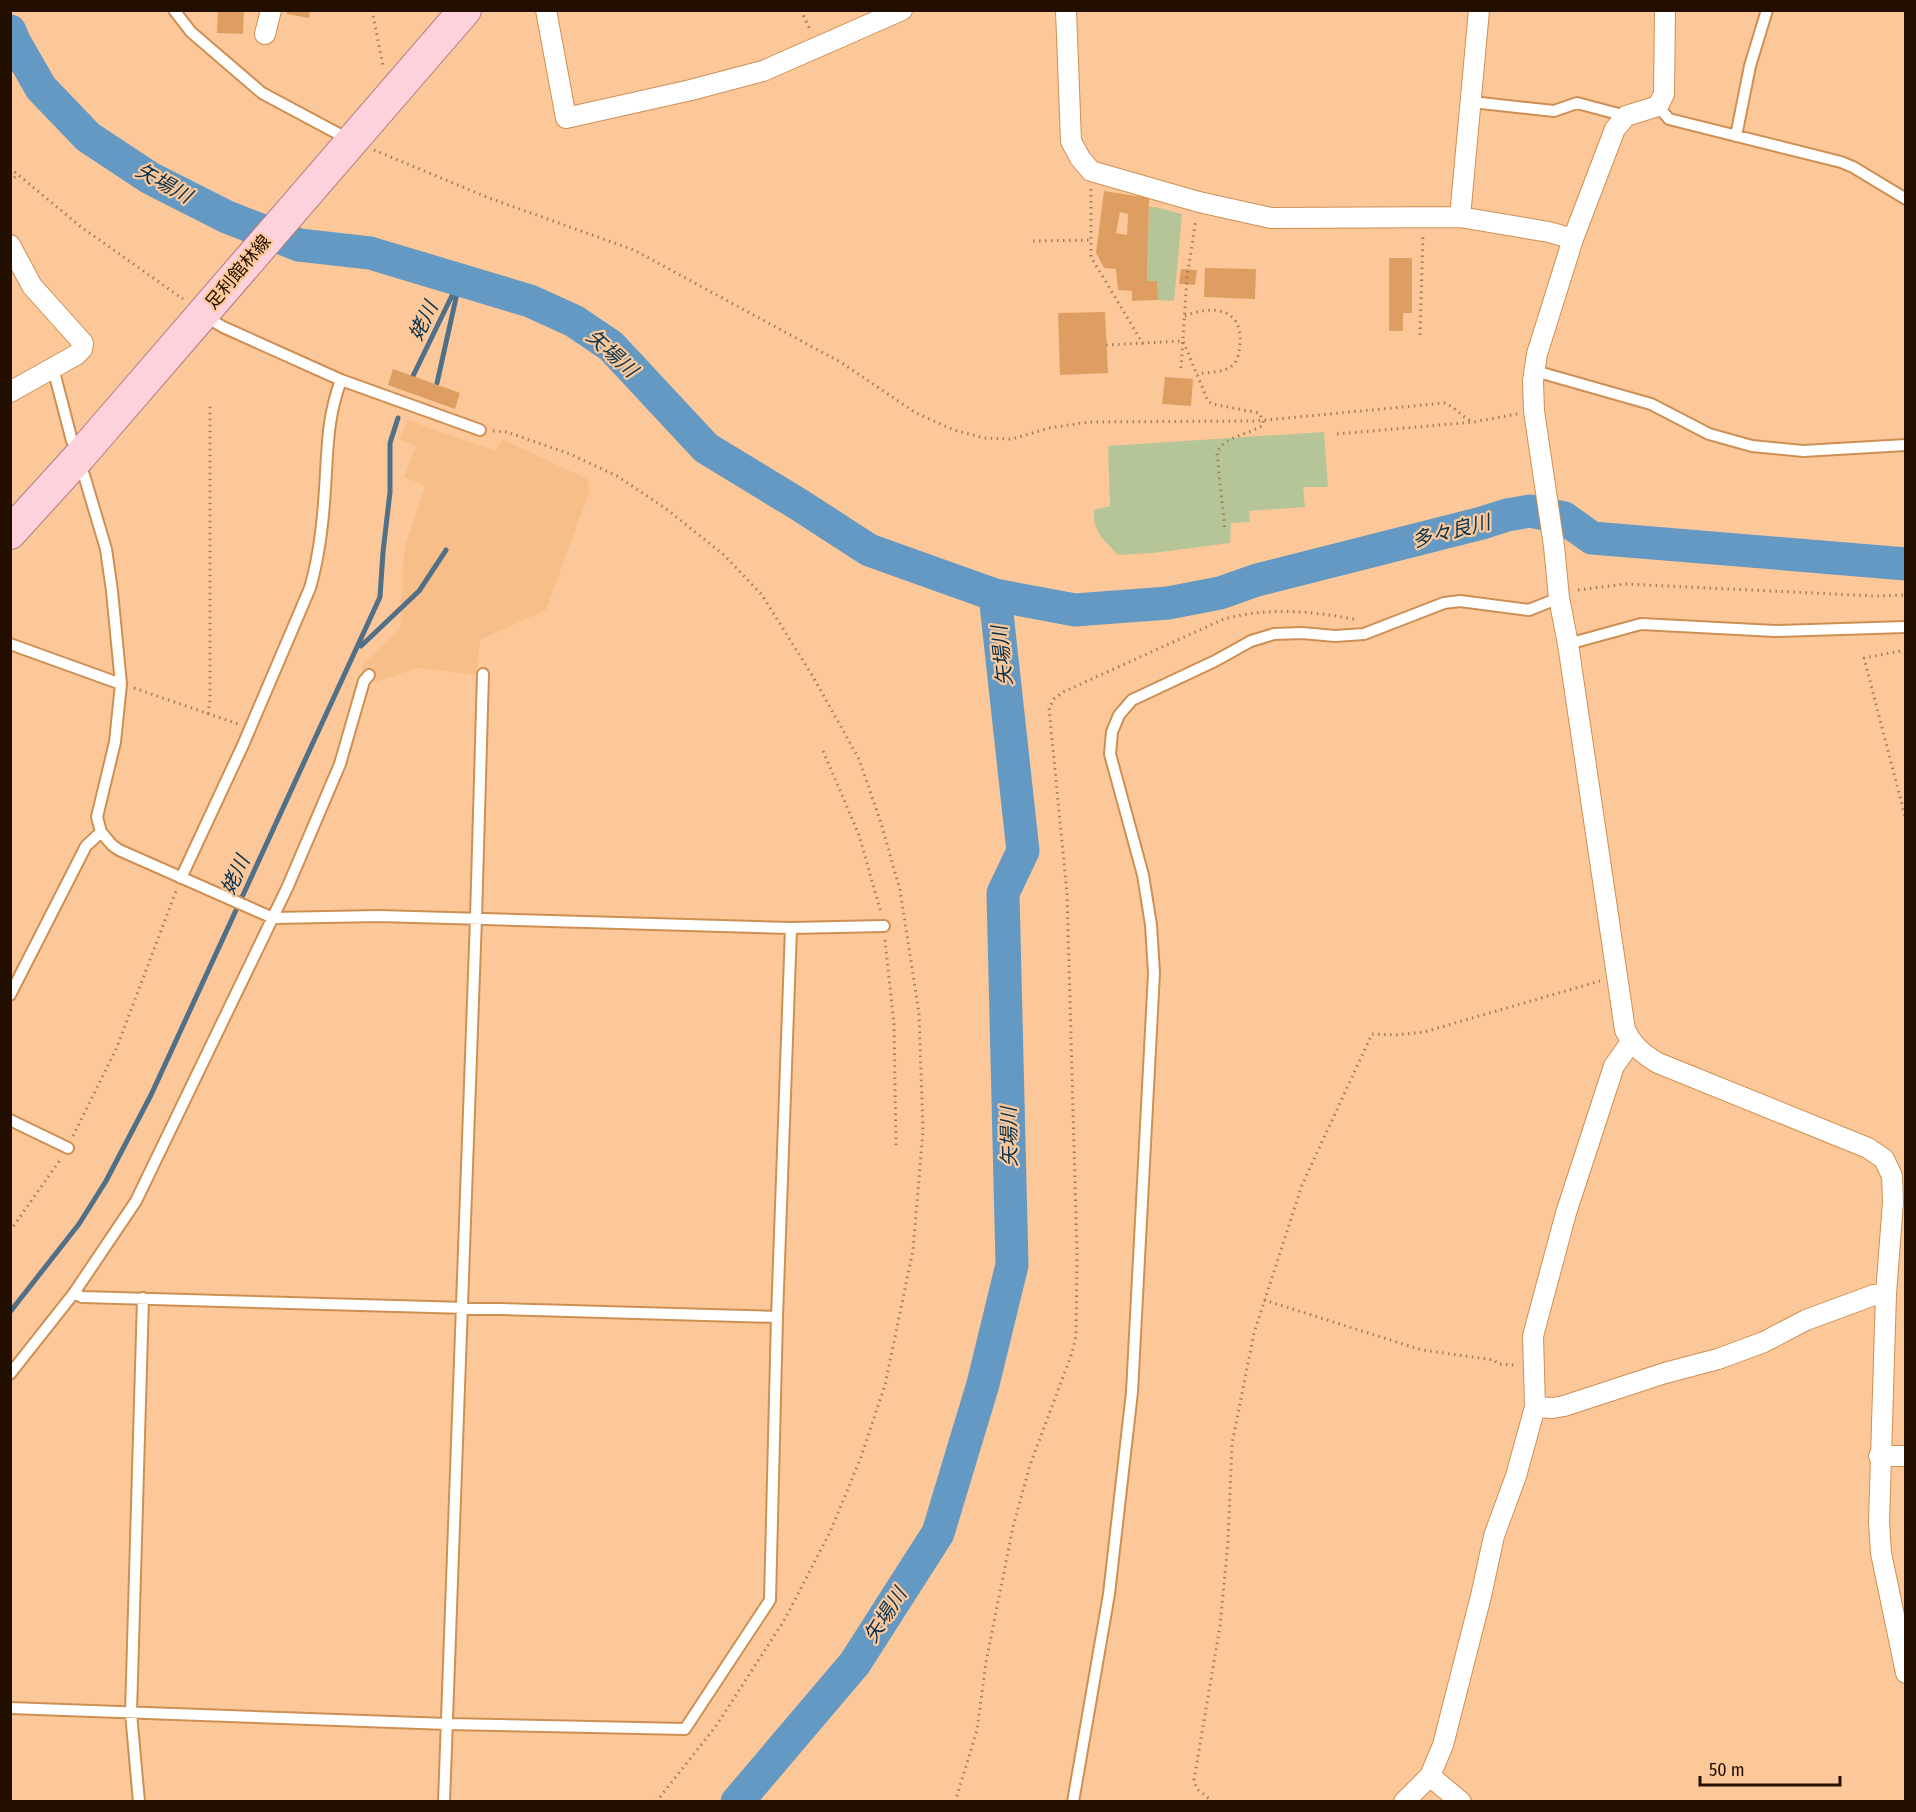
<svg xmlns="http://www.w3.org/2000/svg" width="1916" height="1812" viewBox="0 0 1916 1812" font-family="'Fira Sans Condensed','Noto Sans JP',sans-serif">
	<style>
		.built { fill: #f8be8a }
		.green { fill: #b5c597 }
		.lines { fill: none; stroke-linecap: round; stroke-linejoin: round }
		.stream { stroke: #507088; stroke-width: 5 }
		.river { stroke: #6499c3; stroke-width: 33 }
		.building { fill: #de9e62; fill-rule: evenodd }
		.service-casing { stroke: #ce8f53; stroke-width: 14 }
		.minor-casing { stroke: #ce8f53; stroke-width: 22 }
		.primary-casing { stroke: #b17a81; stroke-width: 34 }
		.path { stroke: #a47d5b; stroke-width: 3; stroke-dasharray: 1.5 4.5; stroke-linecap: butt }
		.service { stroke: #fff; stroke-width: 10 }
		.minor { stroke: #fff; stroke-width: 20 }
		.primary { stroke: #fed2dd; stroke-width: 32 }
		.labels { text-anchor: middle; stroke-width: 4.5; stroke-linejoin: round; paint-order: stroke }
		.street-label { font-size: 18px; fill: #220f00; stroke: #fdc899 }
		.water-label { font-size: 20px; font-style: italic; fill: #073350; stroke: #fdc899 }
	</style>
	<rect width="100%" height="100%" fill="#fdc899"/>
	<path class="built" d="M 407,420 L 496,451 L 502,439 L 587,479 L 590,490 L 546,610 L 480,640 L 477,675 L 418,668 L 376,682 L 361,667 L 400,629 L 404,549 L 425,486 L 404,477 L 416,446 L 400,440 Z"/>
	<path class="green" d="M 1149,207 L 1155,207 L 1182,214 L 1174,301 L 1158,300 L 1157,282 L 1147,281 Z
		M 1324,432 L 1328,487 L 1303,487 L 1305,507 L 1249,511 L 1250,522 L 1231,523 L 1230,543 L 1153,553 L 1118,555 C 1104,539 1092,532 1094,510 L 1110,506 L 1108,446 Z"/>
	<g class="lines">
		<path class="stream" d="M 413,376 L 460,279
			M 437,383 L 458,289
			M 361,646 L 419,591 L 446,550
			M 10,1312 L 79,1224 L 106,1181 L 151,1095 L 380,597 L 383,552 L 390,492 L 390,443 L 398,418"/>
		<path class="river" d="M 10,31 L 14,41 L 41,88 L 88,137 L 150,178 L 227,217 L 299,245 L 370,253 L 530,301 L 574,321 L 611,346 L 706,448 L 798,504 L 869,550 L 995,595 L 1075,610 L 1168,603 L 1220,593 L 1257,580 L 1482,523 L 1507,515 L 1530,511 L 1564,518 L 1592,538 L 1906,564
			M 737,1802 L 855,1663 L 938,1533 L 983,1384 L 1012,1265 L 1003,893 L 1023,851 L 995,595"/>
	</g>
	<path class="building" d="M 218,10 L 244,10 L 243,34 L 217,33 Z
		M 287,10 L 310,10 L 309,18 L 287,14 Z
		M 1104,191 L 1149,198 L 1147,281 L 1157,281 L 1158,300 L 1132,301 L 1132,291 L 1118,290 L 1116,269 L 1104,268 L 1096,253 ZM 1120,212 L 1128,214 L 1127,235 L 1116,233 Z
		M 1389,258 L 1412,258 L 1412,313 L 1403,313 L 1403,331 L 1389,331 Z
		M 1205,268 L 1256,269 L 1255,299 L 1204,297 Z
		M 1181,269 L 1197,270 L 1195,285 L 1179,284 Z
		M 1105,312 L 1108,373 L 1060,375 L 1058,313 Z
		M 393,369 L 460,393 L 455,409 L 388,385 Z
		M 1165,377 L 1193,379 L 1191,406 L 1162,404 Z"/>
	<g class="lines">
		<g class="service-casing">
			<path id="service" d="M 174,10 L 191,32 L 262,93 L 348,139
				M 1472,102 L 1554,111 L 1577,103 L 1626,116
				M 1658,106 L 1669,119 L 1841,162 L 1853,167 L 1906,199
				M 1736,136 L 1750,66 L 1767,10
				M 203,315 L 223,327 L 341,380 L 480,430
				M 53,368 L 72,441
				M 1535,371 L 1651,404 L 1709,434 L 1752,446 L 1803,451 L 1906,445
				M 84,475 L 106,549 L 112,591 L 121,684 L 115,742 L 97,817 L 101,832 L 112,845 L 119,850 L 273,918 L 379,916 L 791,928 L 884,926
				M 10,644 L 121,684
				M 1568,644 L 1641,624 L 1775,631 L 1906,627
				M 181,878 L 243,745 L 310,588 C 321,550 324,510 326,472 C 328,437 329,413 341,380
				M 10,995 L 86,846 L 101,832
				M 10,1120 L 68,1148
				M 74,1293 L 82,1297 L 777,1317
				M 10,1374 L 74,1293 L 136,1201 L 288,886 L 340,764 L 364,681 L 369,675
				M 10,1708 L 447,1724 L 685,1729 L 770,1600 L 777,1317 L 791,928
				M 139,1802 L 131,1713 L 143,1298
				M 444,1802 L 476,918 L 483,674
				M 1073,1802 L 1109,1594 L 1132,1392 L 1154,973 L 1151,925 L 1143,875 L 1110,754 L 1112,732 L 1119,715 L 1132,700 L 1215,661 L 1251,641 L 1274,634 L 1302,633 L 1335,636 L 1364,634 L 1444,603 L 1460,601 L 1529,610 L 1559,598"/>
		</g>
		<g class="minor-casing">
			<path id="minor" d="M 546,10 L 566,118 L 691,90 L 763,71 L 902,10
				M 1066,10 L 1071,141 L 1080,158 L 1091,171 L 1199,202 L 1271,218 L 1460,217 L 1549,232 L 1573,239
				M 1665,10 L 1664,94 L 1658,106 L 1626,116 L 1615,129 L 1573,239 L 1537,354 L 1533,381 L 1534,411 L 1554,546 L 1559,598 L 1568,644 L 1625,1030 C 1633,1046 1643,1054 1658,1063 L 1868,1148 L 1884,1159 L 1892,1176 L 1893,1202 L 1886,1294 L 1879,1522 L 1881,1553 L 1906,1673
				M 265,34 L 271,10
				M 1460,217 L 1479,10
				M 10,245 L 32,286 L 83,343 L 82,349 L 76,355 L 10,392
				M 1535,1407 L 1553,1408 L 1564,1406 L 1665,1373 L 1718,1359 L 1764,1342 L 1806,1320 L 1874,1295 L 1886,1294
				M 1879,1456 L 1906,1456
				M 1430,1776 L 1461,1802
				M 1404,1802 L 1430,1776 L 1443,1745 L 1481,1596 L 1494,1536 L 1516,1476 L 1535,1407 L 1533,1336 L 1566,1213 L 1614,1066 L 1631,1042"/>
		</g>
		<g class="primary-casing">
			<path id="primary" d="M 10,533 L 80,456 L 465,10"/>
		</g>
		<path class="path" d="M 372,10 L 383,66
			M 801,10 L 811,32
			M 374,150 L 489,198 L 634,250 L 842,363 L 916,413 L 954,430 L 984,438 L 1012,439 L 1049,428 L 1089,422 L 1256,421 L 1444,403 C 1456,407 1462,418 1474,422
			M 10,168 L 81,227 L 183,299
			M 10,182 L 17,175
			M 1091,189 L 1091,257 L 1143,344
			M 1033,241 L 1091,240
			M 1185,316 C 1211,305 1243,307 1240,344 C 1239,351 1239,359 1233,365 C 1224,373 1209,372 1197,374
			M 1420,335 L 1423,235
			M 1106,345 L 1183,341 L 1208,401 L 1212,404 L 1259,413 L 1263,420 L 1263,425 C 1249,435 1223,436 1217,453 L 1225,531
			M 1181,368 L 1187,277 L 1196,219
			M 493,431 L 507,432 L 570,454 L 617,476 L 665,508 L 724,555 L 762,595 L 812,675 L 859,759 L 881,823 L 900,890 L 919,1013 L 923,1131 L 913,1250 L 885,1385 L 861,1457 L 831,1530 L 785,1619 L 716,1726 L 656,1802
			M 1337,434 L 1474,422 L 1517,414
			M 1578,590 L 1626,584 L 1875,596 L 1906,595
			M 1906,650 L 1864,658 L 1906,820
			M 134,688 L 238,724
			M 208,714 L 210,700 L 210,404
			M 823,751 L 859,835 L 881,913
			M 885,940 L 894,1024 L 896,1145
			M 73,1136 L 117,1047 L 176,891
			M 10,1231 L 60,1160
			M 1264,1300 L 1422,1350 L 1494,1360 L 1498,1364 L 1516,1365
			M 955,1802 L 977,1730 L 986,1662 L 1013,1527 L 1030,1465 L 1072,1353 L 1076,1336 L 1077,1254 L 1067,893 L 1049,708 L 1054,699 L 1063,692 L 1224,619 C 1268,607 1309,611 1354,619
			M 1213,1802 L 1197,1789 L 1194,1780 L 1220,1626 L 1228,1542 L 1232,1444 L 1254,1333 L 1302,1185 L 1372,1034 L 1395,1035 L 1424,1032 L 1600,981"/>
		<use href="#service" class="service"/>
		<use href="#minor" class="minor"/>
		<use href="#primary" class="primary"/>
	</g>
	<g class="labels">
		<g class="street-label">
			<text transform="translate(238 272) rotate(-50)" y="6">足利館林線</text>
		</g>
		<g class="water-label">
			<text transform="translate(164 183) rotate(29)" y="7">矢場川</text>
			<text transform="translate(423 321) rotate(-64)" y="7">姥川</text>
			<text transform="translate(612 353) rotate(42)" y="7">矢場川</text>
			<text transform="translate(1451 531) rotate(-14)" y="7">多々良川</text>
			<text transform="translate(1002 656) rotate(-96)" y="7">矢場川</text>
			<text transform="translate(235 875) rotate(-65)" y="7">姥川</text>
			<text transform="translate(1009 1137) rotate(-91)" y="7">矢場川</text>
			<text transform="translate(885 1615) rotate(-57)" y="7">矢場川</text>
		</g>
	</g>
	<rect width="1916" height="1812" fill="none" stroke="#220f00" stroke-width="24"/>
	<path d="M1700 1776v9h140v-9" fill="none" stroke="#220f00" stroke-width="3"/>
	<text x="1709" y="1776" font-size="18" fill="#220f00" stroke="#fdc899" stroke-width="4.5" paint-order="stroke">50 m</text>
</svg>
